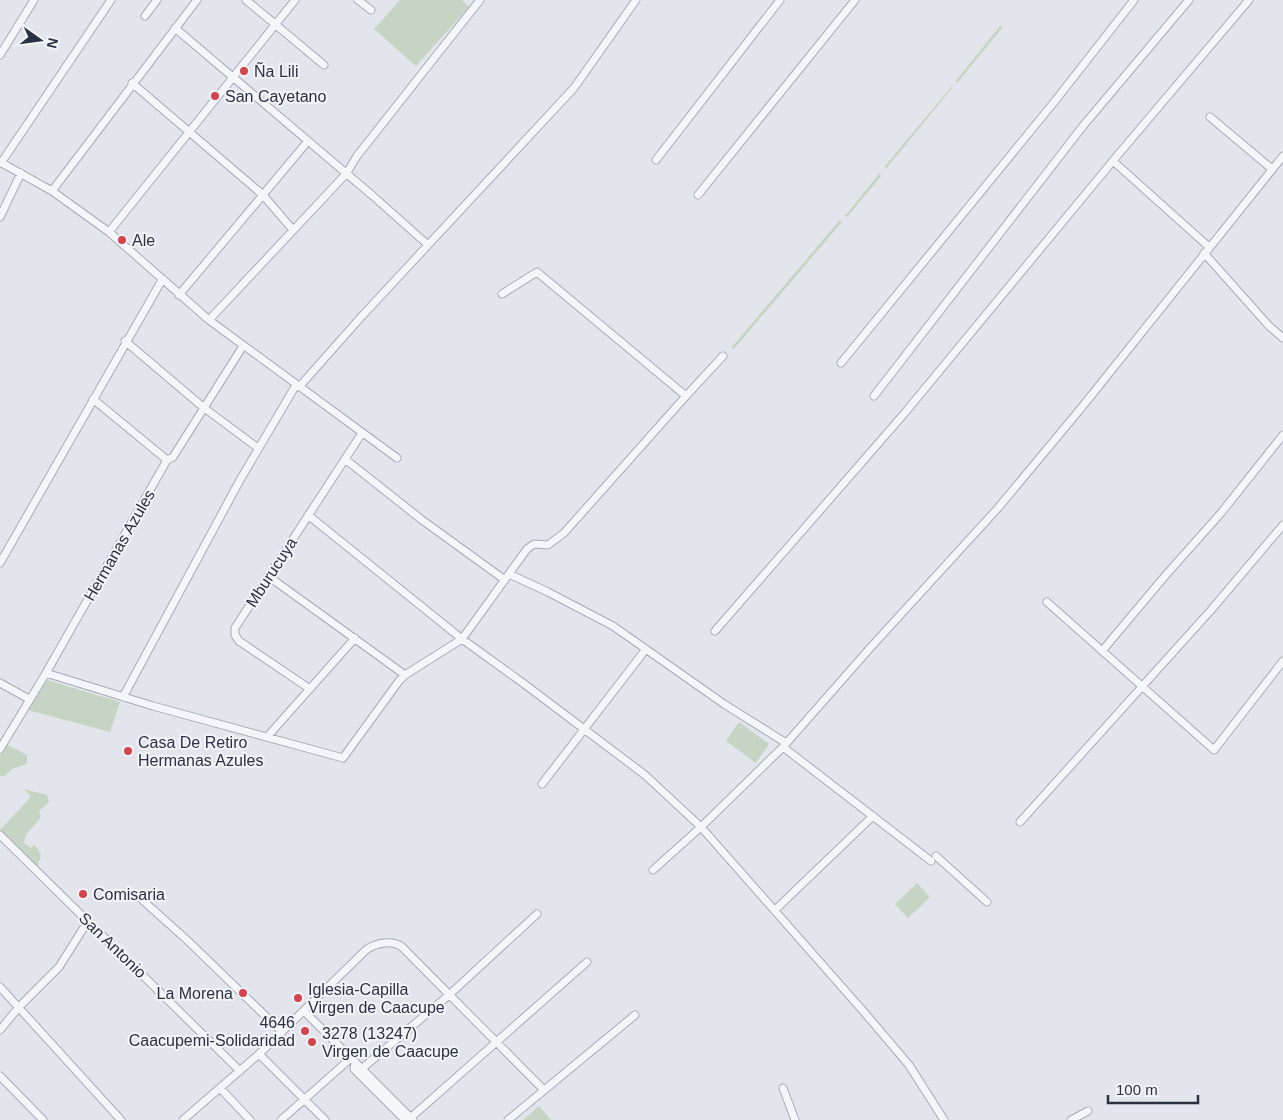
<svg xmlns="http://www.w3.org/2000/svg" width="1283" height="1120" viewBox="0 0 1283 1120" font-family="Helvetica,sans-serif">
	<style>
		.green { fill: #c6d5c3 }
		.lines { fill: none; stroke-linecap: round; stroke-linejoin: round }
		.minor-casing { stroke: #a7abb6; stroke-width: 9 }
		.minor { stroke: #f5f6f9; stroke-width: 7 }
		.poi-dot { fill: #d2454e; stroke: #f2f4f8; stroke-width: 2 }
		.labels { text-anchor: middle; stroke-width: 4; stroke-linejoin: round; paint-order: stroke }
		.poi-label { font-size: 16px; fill: #2a3144; stroke: #f2f4f8; text-anchor: start }
		.street-label { font-size: 16px; fill: #2a3144; stroke: #f2f4f8 }
	</style>
	<rect width="100%" height="100%" fill="#e2e5eb"/>
	<path class="green" d="M 400,0 L 462,0 L 469,7 L 416,66 L 374,29 Z
		M 1000,26 L 1002,26 L 1002,28 L 958,82 L 955,82 Z
		M 952,86 L 952,88 L 886,169 L 885,166 Z
		M 879,174 L 880,173 L 881,176 L 848,216 L 845,216 Z
		M 839,221 L 842,221 L 841,223 L 733,350 L 732,347 Z
		M 47,680 L 120,702 L 110,732 L 28,710 Z
		M 739,722 L 769,744 L 756,763 L 726,741 Z
		M 6,744 L 27,755 L 27,764 L 12,769 L 5,776 L 0,776 L 0,756 Z
		M 24,789 L 47,795 L 49,802 L 39,811 L 41,817 L 26,835 L 24,843 L 31,848 L 34,845 L 38,849 L 41,856 L 38,864 L 39,869 L 0,830 L 31,797 Z
		M 917,883 L 930,897 L 908,918 L 895,904 Z
		M 539,1106 L 551,1120 L 523,1120 Z"/>
	<g class="lines">
		<g class="minor-casing">
			<path id="minor" d="M 246,0 L 324,65
				M 358,0 L 371,10
				M 145,16 L 157,0
				M 175,28 L 373,196 L 428,245
				M 0,55 L 34,0
				M 132,83 L 263,195 L 293,230
				M 1210,117 L 1272,169
				M 656,160 L 780,0
				M 1113,161 L 1209,247
				M 0,162 L 52,191 L 109,232 L 209,320 L 397,458
				M 1,163 L 111,0
				M 52,191 L 197,0
				M 698,195 L 855,0
				M 0,217 L 21,173
				M 109,232 L 295,0
				M 1204,253 L 1269,326 L 1283,338
				M 502,294 L 537,272 L 686,396
				M 179,295 L 308,141
				M 209,320 L 346,174 L 357,156 L 480,0
				M 125,341 L 203,407 L 258,448
				M 841,363 L 1055,101 L 1134,0
				M 299,387 L 362,316 L 574,88 L 636,0
				M 874,396 L 1083,126 L 1189,0
				M 93,399 L 167,460
				M 345,459 L 422,520 L 505,580
				M 308,515 L 462,639 L 523,683 L 645,775 L 701,827 L 864,1012 L 909,1065 L 944,1120
				M 0,563 L 162,280
				M 509,574 L 548,592 L 613,626 L 724,704 L 786,743
				M 268,576 L 405,675
				M 1047,602 L 1214,750 L 1283,661
				M 715,631 L 903,415 L 1117,156 L 1249,0
				M 1102,651 L 1165,576 L 1221,513 L 1283,435
				M 46,673 L 153,706 L 343,758 L 399,681 L 405,675 L 462,639 L 527,549 L 534,544 L 548,545 L 564,533 L 686,396 L 723,356
				M 0,683 L 29,699
				M 310,689 L 239,641 L 235,635 L 235,628 L 362,433
				M 123,697 L 240,480 L 296,385
				M 267,737 L 355,638
				M 783,747 L 931,861
				M 0,749 L 46,673 L 167,460 L 173,457 L 243,346
				M 542,784 L 646,649
				M 1020,822 L 1212,609 L 1283,525
				M 0,835 L 240,1071
				M 936,856 L 987,902
				M 653,870 L 701,827 L 783,747 L 871,647 L 998,508 L 1082,407 L 1283,156
				M 139,897 L 187,940 L 282,1032
				M 775,910 L 873,816
				M 0,987 L 121,1120
				M 304,1011 L 413,1120
				M 0,1030 L 19,1007 L 59,967 L 88,921
				M 259,1054 L 325,1120
				M 355,1063 L 354,1069 L 405,1120
				M 358,1072 L 449,995 L 537,914
				M 0,1076 L 43,1120
				M 220,1088 L 250,1120
				M 783,1088 L 795,1120
				M 183,1120 L 259,1054 L 367,949 C 377,943 391,940 401,946 L 544,1090
				M 281,1120 L 351,1058
				M 408,1120 L 587,962
				M 508,1120 L 635,1015
				M 1071,1120 L 1088,1111"/>
		</g>
		<use href="#minor" class="minor"/>
	</g>
	<g class="poi-dot">
		<circle cx="244" cy="71" r="5"/>
		<circle cx="215" cy="96" r="5"/>
		<circle cx="122" cy="240" r="5"/>
		<circle cx="128" cy="751" r="5"/>
		<circle cx="83" cy="894" r="5"/>
		<circle cx="243" cy="993" r="5"/>
		<circle cx="298" cy="998" r="5"/>
		<circle cx="305" cy="1031" r="5"/>
		<circle cx="312" cy="1042" r="5"/>
	</g>
	<g class="labels">
		<g class="poi-label">
			<text x="254" y="77">Ña Lili</text>
			<text x="225" y="102">San Cayetano</text>
			<text x="132" y="246">Ale</text>
			<text x="138" y="748">Casa De Retiro<tspan x="138" dy="18">Hermanas Azules</tspan></text>
			<text x="93" y="900">Comisaria</text>
			<text x="308" y="995">Iglesia-Capilla<tspan x="308" dy="18">Virgen de Caacupe</tspan></text>
			<text x="233" y="999" text-anchor="end">La Morena</text>
			<text x="295" y="1028" text-anchor="end">4646<tspan x="295" dy="18">Caacupemi-Solidaridad</tspan></text>
			<text x="322" y="1039">3278 (13247)<tspan x="322" dy="18">Virgen de Caacupe</tspan></text>
		</g>
		<g class="street-label">
			<text transform="translate(119 545) rotate(-60)" y="6">Hermanas Azules</text>
			<text transform="translate(271 572) rotate(-57)" y="6">Mburucuya</text>
			<text transform="translate(113 945) rotate(44)" y="6">San Antonio</text>
		</g>
	</g>
	<g transform="translate(40 40) rotate(104)" stroke="#f2f4f8" stroke-width="4" paint-order="stroke">
	<path d="M0-4L9 19L0 12L-9 19Z" fill="#2a3144"/>
	<text y="-8" font-size="14" font-weight="bold" text-anchor="middle" fill="#2a3144">N</text>
	</g>
	<path d="M1108 1095v8h90v-8" fill="none" stroke="#2a3144" stroke-width="2.5"/>
	<text x="1116" y="1095" font-size="15" fill="#2a3144" stroke="#f2f4f8" stroke-width="4" paint-order="stroke">100 m</text>
</svg>
